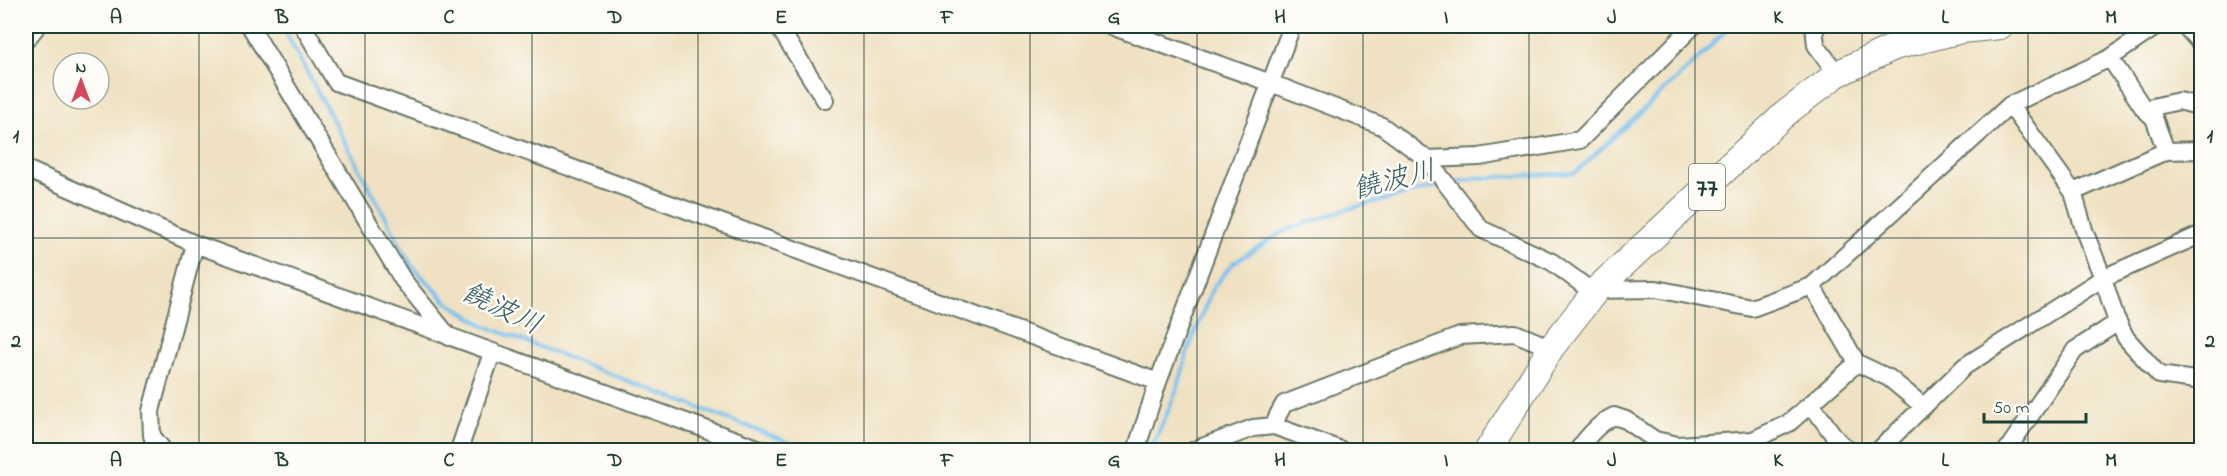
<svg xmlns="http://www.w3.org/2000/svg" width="2227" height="476" viewBox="0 0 2227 476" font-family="'Indie Flower','Klee One',sans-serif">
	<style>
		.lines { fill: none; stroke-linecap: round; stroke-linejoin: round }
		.stream { stroke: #75bfee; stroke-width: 4 }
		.minor-casing { stroke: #687665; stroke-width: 20 }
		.primary-casing { stroke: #687665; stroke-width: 28 }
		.minor { stroke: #fff; stroke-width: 16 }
		.primary { stroke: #fff; stroke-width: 26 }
		.grid { fill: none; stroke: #1f3d34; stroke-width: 1.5; stroke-opacity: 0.55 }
		.labels { text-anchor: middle; stroke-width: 5; stroke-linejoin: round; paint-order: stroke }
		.shield { fill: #fdfcf7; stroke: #62766e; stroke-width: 1.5 }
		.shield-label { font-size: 26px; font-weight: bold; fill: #1f3d34 }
		.water-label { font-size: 28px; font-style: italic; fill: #345e62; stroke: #fdfcf7 }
		.neatline { fill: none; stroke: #1f3d34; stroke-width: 2 }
		.grid-label { font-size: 20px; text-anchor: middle; font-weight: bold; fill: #1f3d34 }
	</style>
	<rect width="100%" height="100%" fill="#fdfcf7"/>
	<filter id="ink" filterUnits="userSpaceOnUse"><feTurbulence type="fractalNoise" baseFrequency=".0167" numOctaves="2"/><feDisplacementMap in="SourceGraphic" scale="12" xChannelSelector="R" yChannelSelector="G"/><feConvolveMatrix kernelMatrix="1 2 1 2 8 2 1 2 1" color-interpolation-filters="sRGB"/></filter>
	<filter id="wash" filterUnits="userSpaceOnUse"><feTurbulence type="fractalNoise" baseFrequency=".008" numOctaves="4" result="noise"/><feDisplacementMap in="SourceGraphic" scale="24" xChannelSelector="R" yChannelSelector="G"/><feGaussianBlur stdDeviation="1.35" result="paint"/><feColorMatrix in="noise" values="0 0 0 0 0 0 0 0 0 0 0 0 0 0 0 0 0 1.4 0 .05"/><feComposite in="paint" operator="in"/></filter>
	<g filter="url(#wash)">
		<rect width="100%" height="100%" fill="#efe1c1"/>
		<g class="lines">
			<path class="stream" d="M 282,26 L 412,266 L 447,302 L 485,326 L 809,450
				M 1451,183 L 1478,178 L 1575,173 L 1700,57 L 1730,26
				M 1143,449 L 1154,442 L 1166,416 L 1178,387 L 1188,351 L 1212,289 L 1233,263 L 1286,230 L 1348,209 L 1441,185"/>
		</g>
	</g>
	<g filter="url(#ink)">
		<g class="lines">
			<g class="minor-casing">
				<path id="minor" d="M 250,26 L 403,280 L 449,337
					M 303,26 L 336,82 L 1158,382
					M 778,26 L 825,100
					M 1111,26 L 1271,83 L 1382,126 L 1427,159 L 1481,229 L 1552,262 L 1590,290 L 1656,289 L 1752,308 L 1812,286 L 2010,105 L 2110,58 L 2157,26
					M 1814,26 L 1816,45 L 1837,74
					M 2185,26 L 2202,45
					M 26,40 L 37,26
					M 2110,58 L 2144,109 L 2154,118 L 2166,151
					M 2010,105 L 2073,192 L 2085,233 L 2103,278 L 2115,316 L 2126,338 L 2159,375 L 2202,381
					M 2144,109 L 2179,101 L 2202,107
					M 1427,159 L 1479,157 L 1580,140 L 1693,26
					M 26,169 L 195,244 L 763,450
					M 2073,192 L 2166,151 L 2202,150
					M 1812,286 L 1857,363 L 1889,378 L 1923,406
					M 1811,404 L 1837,440 L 1848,450
					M 1274,426 L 1278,415 L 1284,404 L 1460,336 L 1515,333 L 1551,348
					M 163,450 L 152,436 L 151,411 L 195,244
					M 459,450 L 492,353
					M 1136,450 L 1158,382 L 1292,26
					M 1194,450 L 1253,428 L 1274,426 L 1341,450
					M 1578,450 C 1587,437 1599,423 1614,416 L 1626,420 L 1655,440 L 1678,445 L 1753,440 L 1789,423 L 1857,363
					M 1879,450 L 1965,366 L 2103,278 L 2202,234
					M 2007,450 L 2075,350 L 2118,322"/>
			</g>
			<g class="primary-casing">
				<path id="primary" d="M 1488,450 L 1551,348 L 1597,289 L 1786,113 L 1837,74 L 1894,47 L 1962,30 L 2000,26"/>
			</g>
			<use href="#minor" class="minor"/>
			<use href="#primary" class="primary"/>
		</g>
	</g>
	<path class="grid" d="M 199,26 L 199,450M 365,26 L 365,450M 532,26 L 532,450M 698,26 L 698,450M 864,26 L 864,450M 1030,26 L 1030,450M 1197,26 L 1197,450M 1363,26 L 1363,450M 1529,26 L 1529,450M 1695,26 L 1695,450M 1862,26 L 1862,450M 2028,26 L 2028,450M 26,238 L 2202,238"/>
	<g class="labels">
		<rect class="shield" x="1689" y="164" width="36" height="46" rx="4.5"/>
		<g class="shield-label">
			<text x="1707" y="196">77</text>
		</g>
		<g class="water-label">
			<text transform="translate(1394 178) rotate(-14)" y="10">饒波川</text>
			<text transform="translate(503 307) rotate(26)" y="10">饒波川</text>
		</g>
	</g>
	<rect width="2227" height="476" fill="none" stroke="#fdfcf7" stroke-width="66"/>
	<g transform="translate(81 81)"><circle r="28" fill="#fdfcf7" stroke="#a4b0a9" stroke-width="1.5"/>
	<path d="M0-4.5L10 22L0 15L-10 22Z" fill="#d1495b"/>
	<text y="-9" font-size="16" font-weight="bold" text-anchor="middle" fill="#1f3d34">N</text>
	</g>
	<path d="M1984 413v9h102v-9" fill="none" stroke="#1f3d34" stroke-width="3"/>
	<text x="1993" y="413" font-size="18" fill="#1f3d34" stroke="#fdfcf7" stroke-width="4.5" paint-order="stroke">50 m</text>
	<rect x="33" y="33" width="2161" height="410" class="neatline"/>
	<g class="grid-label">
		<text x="116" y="23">A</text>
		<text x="282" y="23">B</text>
		<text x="449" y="23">C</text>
		<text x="615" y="23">D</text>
		<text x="781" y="23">E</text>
		<text x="947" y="23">F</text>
		<text x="1114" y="23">G</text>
		<text x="1280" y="23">H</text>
		<text x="1446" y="23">I</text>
		<text x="1612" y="23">J</text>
		<text x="1778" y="23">K</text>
		<text x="1945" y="23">L</text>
		<text x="2111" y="23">M</text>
		<text x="16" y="142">1</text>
		<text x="2210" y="142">1</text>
		<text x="16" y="347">2</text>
		<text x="2210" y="347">2</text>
		<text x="116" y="466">A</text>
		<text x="282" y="466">B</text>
		<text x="449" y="466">C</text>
		<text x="615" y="466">D</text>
		<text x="781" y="466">E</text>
		<text x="947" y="466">F</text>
		<text x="1114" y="466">G</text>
		<text x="1280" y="466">H</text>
		<text x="1446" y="466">I</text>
		<text x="1612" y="466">J</text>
		<text x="1778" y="466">K</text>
		<text x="1945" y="466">L</text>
		<text x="2111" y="466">M</text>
	</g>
</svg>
